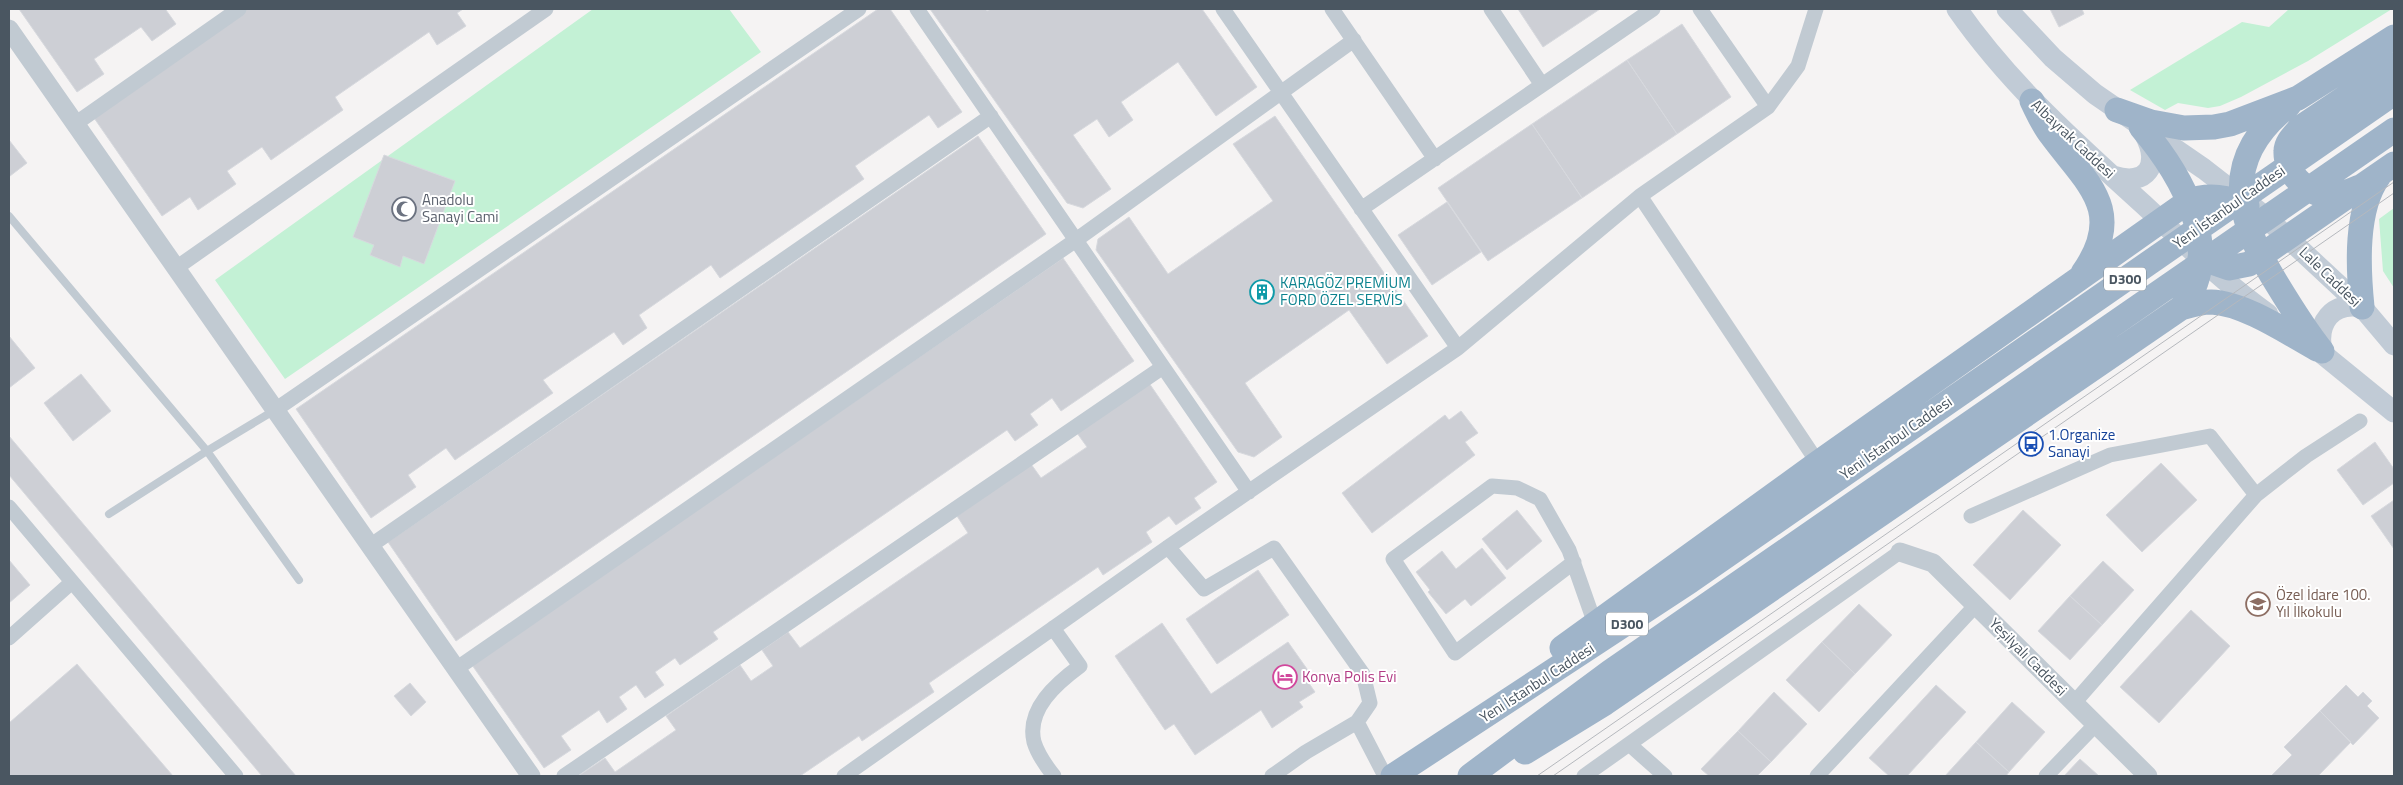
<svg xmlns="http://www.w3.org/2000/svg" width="2403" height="785" viewBox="0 0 2403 785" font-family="'Titillium Web',sans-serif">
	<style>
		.green { fill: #c3f1d5 }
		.building { fill: #cdcfd5; stroke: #d7d9de }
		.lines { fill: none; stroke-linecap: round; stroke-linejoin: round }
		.service { stroke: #c1cad2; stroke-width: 8 }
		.minor { stroke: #c1cad2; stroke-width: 15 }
		.tertiary { stroke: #c1cad2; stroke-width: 19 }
		.secondary { stroke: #c1cbd6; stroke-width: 21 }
		.trunk { stroke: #9fb4c9; stroke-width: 25 }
		.tram { stroke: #b5b8bd; stroke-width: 1 }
		.labels { text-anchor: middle; stroke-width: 4; stroke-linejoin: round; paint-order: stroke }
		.shield { fill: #fff; stroke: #808990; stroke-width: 1 }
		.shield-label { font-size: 14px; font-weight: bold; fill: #4a5661 }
		.street-label { font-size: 15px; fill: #4a5661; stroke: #fff }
		.worship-label { font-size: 15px; fill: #5b616d; stroke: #fff; text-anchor: start }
		.culture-label { font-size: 15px; fill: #0d838f; stroke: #fff; text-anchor: start }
		.transit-label { font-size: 15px; fill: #164399; stroke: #fff; text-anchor: start }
		.education-label { font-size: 15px; fill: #785e54; stroke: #fff; text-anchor: start }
		.hotel-label { font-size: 15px; fill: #b23c85; stroke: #fff; text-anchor: start }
	</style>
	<rect width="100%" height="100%" fill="#f5f3f3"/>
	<path class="green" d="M 593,9 L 729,9 L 761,52 L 285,379 L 215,280 Z
		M 2289,9 L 2392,9 L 2308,61 L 2241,97 L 2220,106 L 2208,108 L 2178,103 L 2165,110 L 2130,90 L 2242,22 L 2269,27 Z
		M 2394,208 L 2394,288 L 2383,271 L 2379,219 Z"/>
	<path class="building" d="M 19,9 L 168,9 L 166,10 L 176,24 L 152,41 L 141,27 L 94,59 L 104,74 L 77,92 Z
		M 246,9 L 463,9 L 457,13 L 466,26 L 437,45 L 429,32 L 335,97 L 343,110 L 271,160 L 262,147 L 227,171 L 236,184 L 198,210 L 190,197 L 162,216 L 92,115 Z
		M 878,9 L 890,9 L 962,112 L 938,128 L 929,115 L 855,166 L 864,179 L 720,278 L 711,265 L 639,315 L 647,328 L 623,345 L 614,332 L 543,380 L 553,393 L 455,460 L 446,448 L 408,475 L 416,487 L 371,518 L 296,409 Z
		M 930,9 L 985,9 L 987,11 L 991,9 L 1202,9 L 1257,87 L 1216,116 L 1178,62 L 1121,102 L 1133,120 L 1109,137 L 1097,119 L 1073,135 L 1111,189 L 1083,208 L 1067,203 Z
		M 1518,9 L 1600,9 L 1543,47 Z
		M 2050,9 L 2082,9 L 2084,14 L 2059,27 Z
		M 1682,24 L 1731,97 L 1677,134 L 1627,60 Z
		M 1627,60 L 1677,134 L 1582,198 L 1532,124 Z
		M 1275,116 L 1428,336 L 1387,364 L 1349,310 L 1245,383 L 1282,437 L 1254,457 L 1238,452 L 1096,250 L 1098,239 L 1129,217 L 1168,274 L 1273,201 L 1233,144 Z
		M 1532,124 L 1582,198 L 1488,261 L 1438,188 Z
		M 978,136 L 1046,234 L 456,641 L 388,542 Z
		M 9,140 L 27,163 L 10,176 L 9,175 Z
		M 384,155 L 455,181 L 424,264 L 403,256 L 400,267 L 370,255 L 374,245 L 353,237 Z
		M 1447,202 L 1481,252 L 1432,285 L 1398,235 Z
		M 1063,258 L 1134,361 L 1061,411 L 1052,398 L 1030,414 L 1038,425 L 1015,441 L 1007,430 L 713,632 L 718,639 L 680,665 L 675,658 L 655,672 L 664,685 L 645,698 L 636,685 L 619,697 L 627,709 L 607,723 L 599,710 L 561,736 L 571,750 L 544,768 L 472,665 Z
		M 9,336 L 35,368 L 9,388 Z
		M 81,374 L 111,411 L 73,441 L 44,403 Z
		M 1149,383 L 1217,482 L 1194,498 L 1201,508 L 1176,525 L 1169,516 L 1146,532 L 1152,542 L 1103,575 L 1098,567 L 929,683 L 934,692 L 862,741 L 859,736 L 800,776 L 578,776 L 605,758 L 615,772 L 676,730 L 666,716 L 740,665 L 751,681 L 773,666 L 762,650 L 788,632 L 800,648 L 968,533 L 957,516 L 1031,464 L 1041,478 L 1087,447 L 1077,433 Z
		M 1461,411 L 1478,433 L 1465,442 L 1475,455 L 1372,533 L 1342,493 L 1445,415 L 1449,420 Z
		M 9,436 L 296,776 L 262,776 L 9,475 Z
		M 2375,442 L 2394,469 L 2394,483 L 2363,505 L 2337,470 Z
		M 2161,463 L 2197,500 L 2142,552 L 2106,515 Z
		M 2394,500 L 2394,549 L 2371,516 Z
		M 1517,510 L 1542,541 L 1507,570 L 1482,539 Z
		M 2023,510 L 2061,545 L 2010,600 L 1973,565 Z
		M 1482,548 L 1506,578 L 1471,606 L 1465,599 L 1446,614 L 1428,592 L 1430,590 L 1416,572 L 1442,551 L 1456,569 Z
		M 9,560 L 30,585 L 9,603 Z
		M 2103,561 L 2134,590 L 2102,625 L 2070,596 Z
		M 1258,570 L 1289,615 L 1217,664 L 1186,619 Z
		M 2070,596 L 2102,625 L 2070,660 L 2038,631 Z
		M 1859,604 L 1892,635 L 1855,674 L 1822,642 Z
		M 2191,610 L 2230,646 L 2159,723 L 2120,687 Z
		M 1162,623 L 1211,694 L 1288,642 L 1312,676 L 1306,679 L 1315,692 L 1299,702 L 1303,707 L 1272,728 L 1261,710 L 1195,755 L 1174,724 L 1165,730 L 1115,656 Z
		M 1822,642 L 1855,674 L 1819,712 L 1786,680 Z
		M 77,664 L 173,776 L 9,776 L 9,723 Z
		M 410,683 L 426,702 L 411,716 L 394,696 Z
		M 1936,685 L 1966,712 L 1907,776 L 1889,776 L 1869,758 Z
		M 2346,685 L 2358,697 L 2363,692 L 2372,701 L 2367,706 L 2379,718 L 2353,745 L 2320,711 Z
		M 1774,692 L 1807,724 L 1771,762 L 1738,731 Z
		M 2012,702 L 2045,732 L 2009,772 L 1976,742 Z
		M 2320,711 L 2351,742 L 2318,776 L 2271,776 L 2292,755 L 2284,747 Z
		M 1738,731 L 1771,762 L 1757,776 L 1709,776 L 1701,769 Z
		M 1976,742 L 2009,772 L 2006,776 L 1945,776 Z
		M 2080,759 L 2099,776 L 2064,776 Z"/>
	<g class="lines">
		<path class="service" d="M 9,216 L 207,451 L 275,410
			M 109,514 L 207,451 L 299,580"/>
		<path class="minor" d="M 917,9 L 1249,492
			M 1223,9 L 1458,348
			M 1332,9 L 1435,159
			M 1491,9 L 1542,85
			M 1700,9 L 1768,107
			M 75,124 L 239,9
			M 1640,196 L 1818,463
			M 1361,209 L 1653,9
			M 176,268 L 546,9
			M 275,410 L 859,9
			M 2256,495 L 2306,456 L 2360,421
			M 9,507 L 236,776
			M 1971,516 L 2110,455 L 2210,436 L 2256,495 L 2074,703
			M 370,546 L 991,116
			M 1168,547 L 1204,589 L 1274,548 L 1363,674 L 1370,703 L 1357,722 L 1385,776
			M 1574,562 L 1455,653 L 1393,559 L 1492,486 L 1517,488 L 1540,499 L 1569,550 L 1595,624
			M 1053,628 L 1080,666 C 1057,683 1026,709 1034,742 C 1038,755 1046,766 1054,776
			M 9,638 L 72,582
			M 456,669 L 1076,240 L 1354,40
			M 1629,744 L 1665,776
			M 564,776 L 1163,367
			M 844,776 L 1168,547 L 1458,348 L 1640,196 L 1768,107 L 1798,66 L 1816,9
			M 1272,776 L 1306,752 L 1357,722
			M 1584,776 L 1900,552
			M 1817,776 L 1976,605
			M 2046,776 L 2096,724"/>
		<path class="tertiary" d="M 9,29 L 531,776
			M 1900,552 L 1933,563 L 2148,776"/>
		<path class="secondary" d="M 1957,9 C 2010,85 2075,142 2143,204 C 2184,242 2222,282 2268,314
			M 2007,9 L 2053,58 L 2095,94 L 2204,169 L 2262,214 L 2362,307 L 2394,345
			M 2113,176 C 2147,187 2161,165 2145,135
			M 2308,342 L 2394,412
			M 2322,351 C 2316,323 2332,301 2362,307"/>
		<path class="trunk" d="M 2032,101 C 2038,113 2043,125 2051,135 C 2086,183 2127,210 2083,273
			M 2289,105 C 2219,159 2236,218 2277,284 C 2291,307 2305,330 2322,351
			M 2117,110 L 2151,122 L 2184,128 L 2214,127 L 2230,124 L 2298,98 L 2394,37
			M 2362,186 C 2350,191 2338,197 2324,195 C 2305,192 2285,172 2286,151 C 2286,142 2294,135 2300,128 L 2394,65
			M 2200,258 L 2229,268 L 2249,264 L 2394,164
			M 2362,307 C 2358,267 2355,209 2379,176
			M 2181,308 C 2191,305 2200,302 2211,302 C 2244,303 2288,333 2317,349
			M 1562,648 L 1818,463 L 2189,201 C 2208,194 2229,197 2247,206
			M 1525,752 L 1605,703 L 2181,308 C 2228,252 2180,173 2141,127
			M 1393,776 L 1690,581 L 2394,93
			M 1470,776 L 1610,672 L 2394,130"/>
		<path class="tram" d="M 1537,776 L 2394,182
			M 1553,776 L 2394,193"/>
	</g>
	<defs>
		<g id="mosque-ring" transform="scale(1.25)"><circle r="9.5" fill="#fff" stroke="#6b7280" stroke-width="1.5"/><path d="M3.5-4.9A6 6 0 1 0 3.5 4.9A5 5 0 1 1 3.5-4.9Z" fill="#6b7280"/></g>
		<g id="building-ring" transform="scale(1.25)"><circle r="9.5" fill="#fff" stroke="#0f9aa8" stroke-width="1.5"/><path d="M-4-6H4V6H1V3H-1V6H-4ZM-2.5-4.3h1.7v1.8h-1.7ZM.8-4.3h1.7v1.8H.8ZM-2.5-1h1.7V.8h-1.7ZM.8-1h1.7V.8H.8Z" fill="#0f9aa8"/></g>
		<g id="bus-ring" transform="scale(1.25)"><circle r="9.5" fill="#fff" stroke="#1a4fb4" stroke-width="1.5"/><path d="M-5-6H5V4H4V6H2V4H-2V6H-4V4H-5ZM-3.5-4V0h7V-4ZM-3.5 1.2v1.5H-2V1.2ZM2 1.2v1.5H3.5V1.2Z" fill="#1a4fb4"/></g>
		<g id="school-ring" transform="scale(1.25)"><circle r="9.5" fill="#fff" stroke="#8d6e63" stroke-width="1.5"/><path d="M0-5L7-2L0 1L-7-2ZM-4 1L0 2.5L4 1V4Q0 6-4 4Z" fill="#8d6e63"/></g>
		<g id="hotel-ring" transform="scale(1.25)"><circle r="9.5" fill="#fff" stroke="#d1479c" stroke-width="1.5"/><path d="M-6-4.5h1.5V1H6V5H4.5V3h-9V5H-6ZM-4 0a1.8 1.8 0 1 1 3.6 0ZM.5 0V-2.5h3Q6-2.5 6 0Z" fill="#d1479c"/></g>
	</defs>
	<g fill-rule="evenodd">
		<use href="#mosque-ring" x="404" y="209"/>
		<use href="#building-ring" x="1262" y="292"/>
		<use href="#bus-ring" x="2031" y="444"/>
		<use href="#school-ring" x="2258" y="604"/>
		<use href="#hotel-ring" x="1285" y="677"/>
	</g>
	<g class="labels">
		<g class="shield">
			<rect x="2104" y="267.5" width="42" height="23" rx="4"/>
			<rect x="1606" y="612.5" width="42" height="23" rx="4"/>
		</g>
		<g class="shield-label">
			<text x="2125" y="284">D300</text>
			<text x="1627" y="629">D300</text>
		</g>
		<g class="street-label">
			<text transform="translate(2073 139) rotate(43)" y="5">Albayrak Caddesi</text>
			<text transform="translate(2229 207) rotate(-35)" y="5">Yeni İstanbul Caddesi</text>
			<text transform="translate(2330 277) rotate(44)" y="5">Lale Caddesi</text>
			<text transform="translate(1896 438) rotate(-35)" y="5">Yeni İstanbul Caddesi</text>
			<text transform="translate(2028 657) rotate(45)" y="5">Yeşilyalı Caddesi</text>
			<text transform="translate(1537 683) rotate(-33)" y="5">Yeni İstanbul Caddesi</text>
		</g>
		<g class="worship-label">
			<text x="422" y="205">Anadolu<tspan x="422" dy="17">Sanayi Cami</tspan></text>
		</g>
		<g class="culture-label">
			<text x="1280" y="288">KARAGÖZ PREMİUM<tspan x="1280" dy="17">FORD ÖZEL SERVİS</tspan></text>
		</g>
		<g class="transit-label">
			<text x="2048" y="440">1.Organize<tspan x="2048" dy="17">Sanayi</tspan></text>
		</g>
		<g class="education-label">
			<text x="2276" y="600">Özel İdare 100.<tspan x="2276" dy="17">Yıl İlkokulu</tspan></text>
		</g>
		<g class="hotel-label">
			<text x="1302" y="682">Konya Polis Evi</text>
		</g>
	</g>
	<rect width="2403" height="785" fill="none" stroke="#4a5661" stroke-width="20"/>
</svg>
